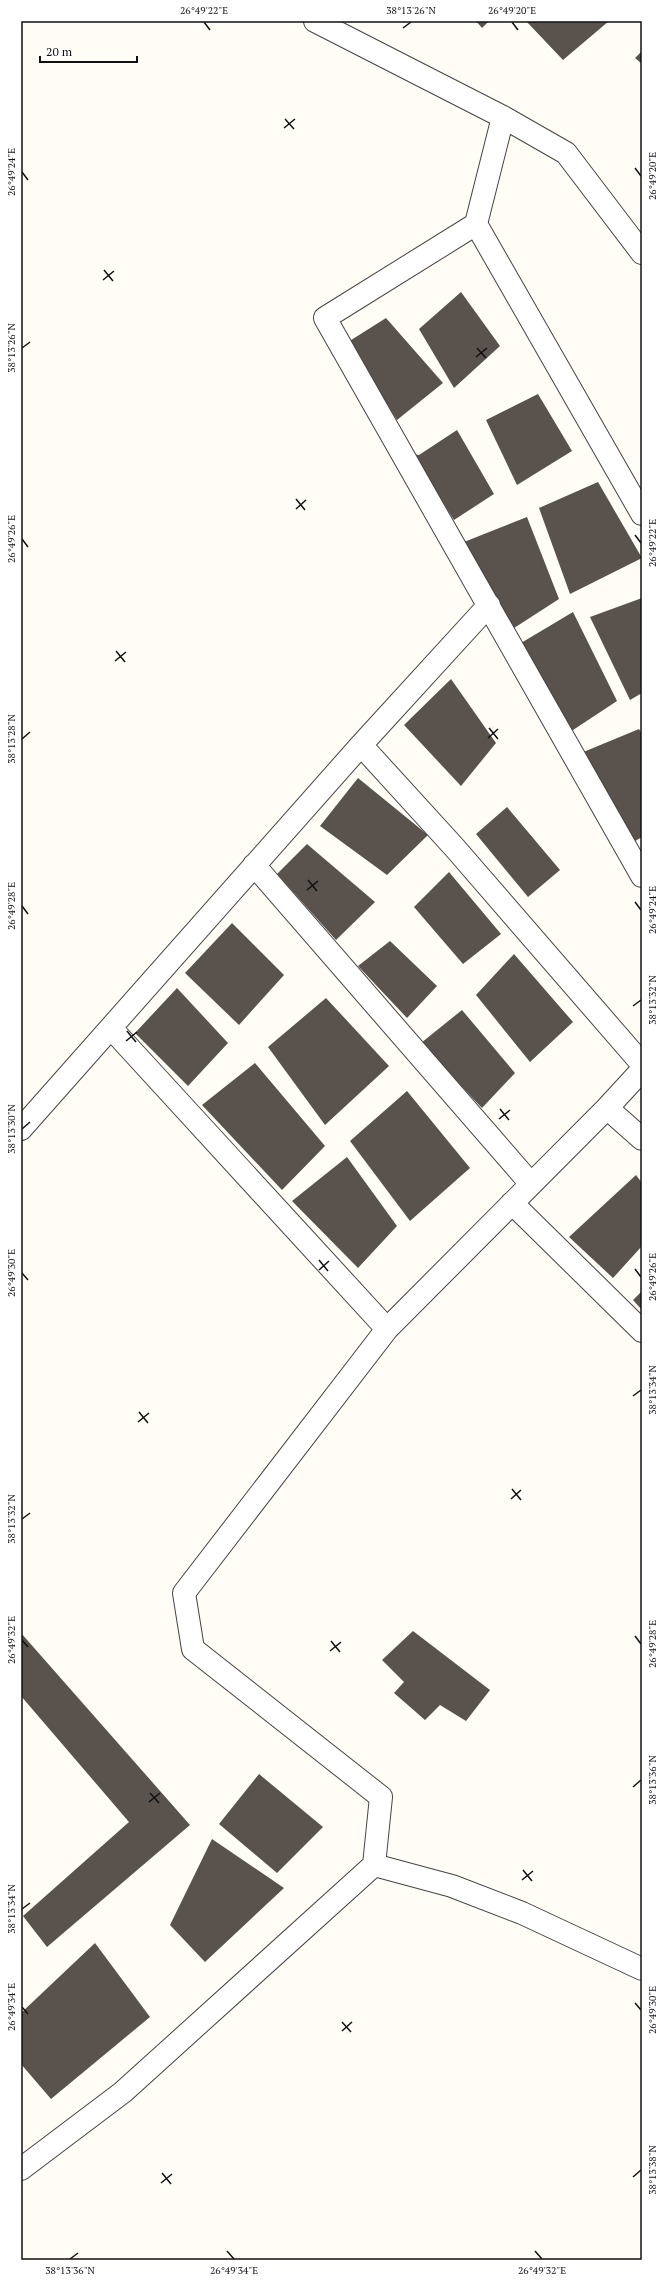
<svg xmlns="http://www.w3.org/2000/svg" width="663" height="2281" viewBox="0 0 663 2281" font-family="'PT Serif',serif">
	<style>
		.building { fill: #5a524d }
		.lines { fill: none; stroke-linecap: round; stroke-linejoin: round }
		.minor-casing { stroke: #444; stroke-width: 24 }
		.minor { stroke: #fff; stroke-width: 22 }
		.ticks { fill: none; stroke: #111; stroke-width: 1.5 }
		.neatline { fill: none; stroke: #111; stroke-width: 1.5 }
		.ticks-label { font-size: 10px; text-anchor: middle; fill: #111 }
	</style>
	<rect width="100%" height="100%" fill="#fffdf5"/>
	<path class="building" d="M 476,21 L 489,21 L 482,28 Z
		M 526,21 L 609,21 L 563,60 Z
		M 642,51 L 642,64 L 635,58 Z
		M 461,292 L 500,346 L 454,388 L 419,329 Z
		M 386,318 L 443,383 L 397,420 L 348,342 Z
		M 538,394 L 572,451 L 517,485 L 486,420 Z
		M 457,430 L 494,494 L 454,520 L 412,454 L 419,455 Z
		M 598,482 L 642,558 L 570,594 L 539,508 Z
		M 527,517 L 559,599 L 511,630 L 464,542 Z
		M 642,598 L 642,693 L 630,700 L 590,617 Z
		M 573,612 L 617,701 L 570,732 L 521,643 Z
		M 451,679 L 496,743 L 461,786 L 404,725 Z
		M 639,729 L 642,734 L 642,837 L 630,844 L 581,753 Z
		M 358,778 L 428,835 L 387,875 L 320,826 Z
		M 507,807 L 560,870 L 528,897 L 476,834 Z
		M 307,844 L 375,902 L 336,940 L 277,874 Z
		M 449,872 L 501,934 L 463,964 L 414,907 Z
		M 232,923 L 284,975 L 239,1025 L 185,973 Z
		M 390,941 L 437,986 L 407,1018 L 358,966 Z
		M 514,954 L 573,1022 L 530,1062 L 476,995 Z
		M 177,988 L 228,1043 L 188,1086 L 135,1033 Z
		M 326,998 L 389,1066 L 325,1125 L 268,1047 Z
		M 462,1010 L 515,1073 L 482,1108 L 421,1043 Z
		M 255,1063 L 325,1146 L 282,1190 L 202,1105 Z
		M 407,1091 L 470,1168 L 410,1221 L 350,1141 Z
		M 347,1157 L 397,1226 L 358,1268 L 292,1201 Z
		M 636,1175 L 642,1183 L 642,1246 L 613,1278 L 569,1237 Z
		M 642,1291 L 642,1310 L 633,1300 Z
		M 413,1631 L 490,1690 L 466,1721 L 440,1705 L 425,1720 L 394,1693 L 404,1682 L 382,1660 Z
		M 21,1633 L 190,1825 L 47,1947 L 23,1916 L 129,1822 L 21,1696 Z
		M 259,1774 L 323,1827 L 277,1873 L 219,1824 Z
		M 212,1839 L 284,1888 L 205,1962 L 170,1925 Z
		M 95,1943 L 150,2017 L 51,2099 L 21,2064 L 21,2013 Z"/>
	<g class="lines">
		<g class="minor-casing">
			<path id="minor" d="M 315,21 L 503,117 L 566,153 L 642,253
				M 503,117 L 476,224 L 325,318 L 642,876
				M 476,224 L 642,514
				M 361,745 L 454,847 L 642,1064
				M 254,865 L 531,1184
				M 111,1028 L 387,1329
				M 607,1108 L 642,1139
				M 21,1129 L 361,745 L 489,605
				M 512,1203 L 642,1331
				M 374,1865 L 381,1797 L 193,1649 L 184,1593 L 387,1329 L 607,1108 L 642,1070
				M 21,2169 L 123,2092 L 374,1865 L 452,1886 L 522,1913 L 642,1969"/>
		</g>
		<use href="#minor" class="minor"/>
	</g>
	<path class="ticks" d="M 204,22 L 210,30M 512,22 L 518,30M 403,28 L 411,22M 285,119 L 294,129M 284,128 L 295,119M 635,168 L 641,176M 22,172 L 28,180M 104,270 L 113,281M 103,280 L 114,271M 22,348 L 30,342M 477,348 L 486,358M 476,357 L 487,348M 296,499 L 305,510M 296,509 L 306,500M 635,535 L 641,543M 22,539 L 28,547M 116,651 L 125,662M 115,661 L 126,652M 489,728 L 498,739M 488,738 L 498,729M 22,739 L 30,732M 308,880 L 317,891M 307,890 L 318,881M 635,902 L 641,910M 22,906 L 28,914M 633,1006 L 641,1000M 127,1031 L 136,1042M 126,1041 L 137,1032M 500,1109 L 509,1120M 499,1119 L 510,1110M 22,1129 L 30,1122M 319,1260 L 328,1271M 635,1269 L 641,1277M 319,1270 L 329,1261M 22,1273 L 28,1280M 633,1396 L 641,1390M 139,1412 L 148,1423M 138,1422 L 149,1413M 512,1489 L 521,1500M 511,1499 L 521,1490M 22,1519 L 30,1513M 635,1636 L 641,1644M 22,1640 L 28,1647M 331,1641 L 340,1652M 330,1651 L 341,1642M 633,1787 L 641,1780M 150,1793 L 159,1803M 149,1802 L 160,1793M 523,1870 L 532,1881M 522,1880 L 533,1871M 22,1909 L 30,1903M 635,2003 L 641,2010M 22,2007 L 28,2014M 342,2022 L 351,2032M 342,2031 L 352,2022M 162,2173 L 171,2184M 633,2177 L 641,2170M 161,2183 L 172,2174M 227,2251 L 234,2259M 535,2251 L 542,2259M 70,2259 L 78,2253"/>
	<rect width="663" height="2281" fill="none" stroke="#ffffff" stroke-width="44"/>
	<path d="M40 56v6h97v-6" fill="none" stroke="#111111" stroke-width="2"/>
	<text x="46" y="56" font-size="12" fill="#111111" stroke="#ffffff" stroke-width="3" paint-order="stroke">20 m</text>
	<rect x="22" y="22" width="619" height="2237" class="neatline"/>
	<g class="ticks-label">
		<text x="204" y="14">26°49'22"E</text>
		<text x="411" y="14">38°13'26"N</text>
		<text x="512" y="14">26°49'20"E</text>
		<text transform="translate(11 172) rotate(-90)" y="4">26°49'24"E</text>
		<text transform="translate(652 176) rotate(-90)" y="4">26°49'20"E</text>
		<text transform="translate(11 348) rotate(-90)" y="4">38°13'26"N</text>
		<text transform="translate(11 539) rotate(-90)" y="4">26°49'26"E</text>
		<text transform="translate(652 543) rotate(-90)" y="4">26°49'22"E</text>
		<text transform="translate(11 739) rotate(-90)" y="4">38°13'28"N</text>
		<text transform="translate(11 906) rotate(-90)" y="4">26°49'28"E</text>
		<text transform="translate(652 910) rotate(-90)" y="4">26°49'24"E</text>
		<text transform="translate(652 1000) rotate(-90)" y="4">38°13'32"N</text>
		<text transform="translate(11 1129) rotate(-90)" y="4">38°13'30"N</text>
		<text transform="translate(11 1273) rotate(-90)" y="4">26°49'30"E</text>
		<text transform="translate(652 1277) rotate(-90)" y="4">26°49'26"E</text>
		<text transform="translate(652 1390) rotate(-90)" y="4">38°13'34"N</text>
		<text transform="translate(11 1519) rotate(-90)" y="4">38°13'32"N</text>
		<text transform="translate(11 1640) rotate(-90)" y="4">26°49'32"E</text>
		<text transform="translate(652 1644) rotate(-90)" y="4">26°49'28"E</text>
		<text transform="translate(652 1780) rotate(-90)" y="4">38°13'36"N</text>
		<text transform="translate(11 1909) rotate(-90)" y="4">38°13'34"N</text>
		<text transform="translate(11 2007) rotate(-90)" y="4">26°49'34"E</text>
		<text transform="translate(652 2010) rotate(-90)" y="4">26°49'30"E</text>
		<text transform="translate(652 2170) rotate(-90)" y="4">38°13'38"N</text>
		<text x="70" y="2274">38°13'36"N</text>
		<text x="234" y="2274">26°49'34"E</text>
		<text x="542" y="2274">26°49'32"E</text>
	</g>
</svg>
